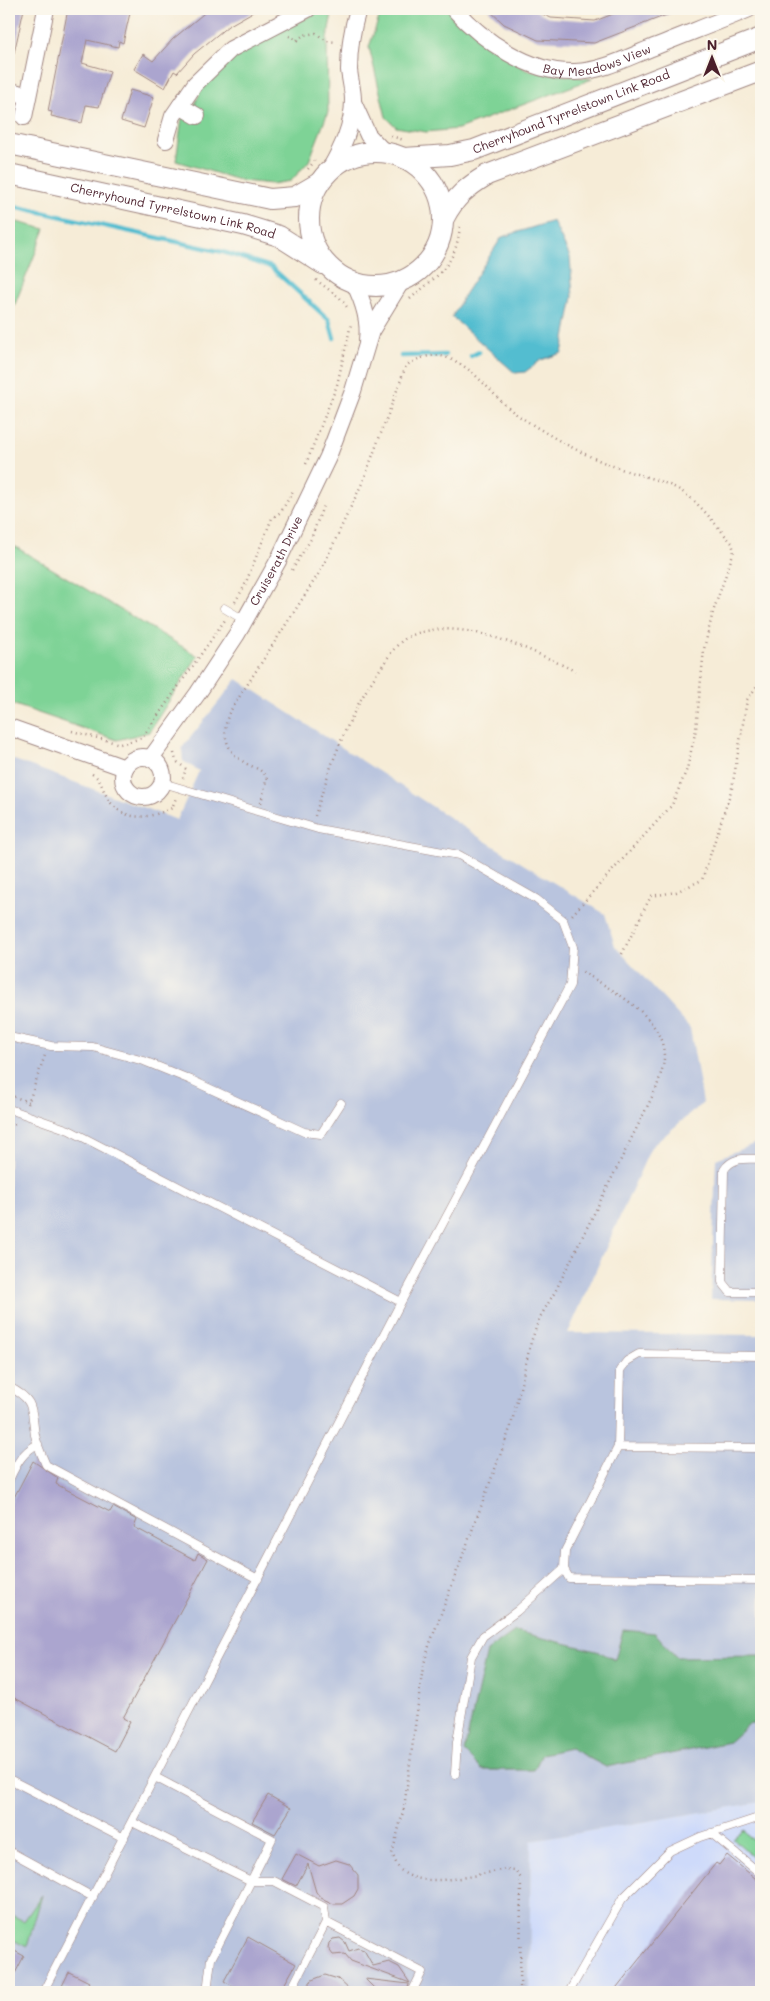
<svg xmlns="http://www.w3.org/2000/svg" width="770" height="2001" viewBox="0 0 770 2001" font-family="Mali,sans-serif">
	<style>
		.built { fill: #cedafa }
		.industrial { fill: #b9c4de }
		.green { fill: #7ed396; stroke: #647960 }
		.forest { fill: #66b57f; stroke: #586a55 }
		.water { fill: #53bdd0; stroke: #4e6e7e }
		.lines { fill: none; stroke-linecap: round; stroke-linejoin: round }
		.stream { stroke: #53bdd0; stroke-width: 4.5 }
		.building { fill: #aba5cf }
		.service-casing { stroke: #a08681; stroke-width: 9 }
		.minor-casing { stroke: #a08681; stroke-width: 18 }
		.tertiary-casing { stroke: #a08681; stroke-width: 22 }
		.path { stroke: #a08681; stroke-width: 2.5; stroke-dasharray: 1 4; stroke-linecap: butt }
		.service { stroke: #fff; stroke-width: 8 }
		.minor { stroke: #fff; stroke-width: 16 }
		.tertiary { stroke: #fff; stroke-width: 20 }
		.labels { text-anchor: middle; stroke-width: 4.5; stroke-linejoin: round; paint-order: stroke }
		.street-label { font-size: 12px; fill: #4a1f2b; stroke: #fbf7ec }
	</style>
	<rect width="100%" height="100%" fill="#fbf7ec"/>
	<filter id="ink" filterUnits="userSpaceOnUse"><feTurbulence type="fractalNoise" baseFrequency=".02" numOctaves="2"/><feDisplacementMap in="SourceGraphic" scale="10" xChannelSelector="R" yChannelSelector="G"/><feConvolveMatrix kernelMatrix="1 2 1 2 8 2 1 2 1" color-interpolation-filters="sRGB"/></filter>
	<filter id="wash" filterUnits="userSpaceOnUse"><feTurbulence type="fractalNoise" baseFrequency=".0096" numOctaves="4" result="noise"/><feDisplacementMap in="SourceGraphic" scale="20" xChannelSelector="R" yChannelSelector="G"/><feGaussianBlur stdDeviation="1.12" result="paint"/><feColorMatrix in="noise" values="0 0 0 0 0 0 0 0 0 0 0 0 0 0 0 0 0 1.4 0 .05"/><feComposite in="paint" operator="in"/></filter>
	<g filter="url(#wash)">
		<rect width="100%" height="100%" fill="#f6ecd7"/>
		<path class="built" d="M 761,1802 L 761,1992 L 529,1992 L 531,1841 Z"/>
		<path class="industrial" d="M 761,146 L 761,270 L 758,148 Z
			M 237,679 L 482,839 L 605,914 L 615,946 L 690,1028 L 703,1103 L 651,1147 L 568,1333 L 761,1335 L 761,1802 L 531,1841 L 529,1992 L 9,1992 L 9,758 L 177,820 L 199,771 L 183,761 L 182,748 Z
			M 761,1141 L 761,1300 L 711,1299 L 716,1159 Z"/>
		<path class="green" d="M 317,9 L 333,9 L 327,39 L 328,112 L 309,161 L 291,181 L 272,184 L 242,181 L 176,161 L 182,117 L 194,106 L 204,84 L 226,56 L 311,16 Z
			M 382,9 L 447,9 L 526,70 L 592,79 L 458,129 L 426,132 L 396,127 L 386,117 L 369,47 Z
			M 9,220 L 45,229 L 9,319 Z
			M 9,543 L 198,656 L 149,732 L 117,740 L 9,703 Z
			M 761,1826 L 761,1863 L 733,1839 L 744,1830 L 752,1840 L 761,1832 L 758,1828 Z
			M 42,1895 L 27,1947 L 9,1938 L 9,1914 L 24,1921 Z"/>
		<path class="forest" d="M 623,1630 L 655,1633 L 676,1657 L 761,1656 L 761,1724 L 750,1723 L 729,1742 L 606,1767 L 570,1748 L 542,1754 L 534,1770 L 482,1770 L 464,1752 L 487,1651 L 515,1631 L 600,1652 L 615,1660 Z"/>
		<path class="water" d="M 553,221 L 570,257 L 573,297 L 562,353 L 541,360 L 525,372 L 515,373 L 452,317 L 464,295 L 502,237 Z"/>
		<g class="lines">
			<path class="stream" d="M 9,205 L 223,252 L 271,267 L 329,320 L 334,338
				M 401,356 L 445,355
				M 471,356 L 479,352"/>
		</g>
		<g id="blocks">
			<path class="building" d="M 9,9 L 24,9 L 14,53 L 9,53 Z
				M 68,9 L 111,9 L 130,13 L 123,43 L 119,41 L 118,47 L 87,40 L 82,63 L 110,71 L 99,107 L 86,105 L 82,123 L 51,116 L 52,112 L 48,111 Z
				M 209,9 L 258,9 L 228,26 L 194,54 L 177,73 L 174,71 L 165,88 L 134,69 L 143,54 L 153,61 L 173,39 Z
				M 488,9 L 532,9 L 551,18 L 595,21 L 626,9 L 682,9 L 594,43 L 538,40 L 504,24 Z
				M 130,90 L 154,97 L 144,128 L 121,121 Z
				M 33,1461 L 58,1478 L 56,1484 L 110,1512 L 113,1507 L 137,1520 L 134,1527 L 195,1560 L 198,1553 L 208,1559 L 123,1718 L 130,1722 L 115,1751 L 9,1695 L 9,1507 Z
				M 268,1795 L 291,1808 L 275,1834 L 252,1822 Z
				M 296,1854 L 319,1866 L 336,1860 L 349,1864 L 358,1875 L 358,1889 L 354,1896 L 342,1904 L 334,1904 L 321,1898 L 316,1892 L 308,1864 L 296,1886 L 282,1879 Z
				M 727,1855 L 761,1883 L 761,1992 L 613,1992 L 716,1863 L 719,1865 Z
				M 248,1937 L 296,1964 L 280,1992 L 244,1992 L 224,1981 Z
				M 340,1938 L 345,1942 L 349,1951 L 358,1948 L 364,1950 L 373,1966 L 389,1962 L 399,1967 L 410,1983 L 351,1961 L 345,1954 L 333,1955 L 328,1948 L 329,1943 L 333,1939 Z
				M 9,1948 L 24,1956 L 9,1985 Z
				M 69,1972 L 89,1982 L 83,1992 L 74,1992 L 62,1986 Z
				M 325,1975 L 338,1979 L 352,1992 L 302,1992 L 312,1980 Z
				M 365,1979 L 409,1984 L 409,1985 L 406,1992 L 378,1992 Z"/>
		</g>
	</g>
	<g filter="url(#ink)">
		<use href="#blocks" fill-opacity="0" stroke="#a08681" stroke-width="1"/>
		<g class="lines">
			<g class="service-casing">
				<path id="service" d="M 224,608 L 244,620
					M 9,1037 L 51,1046 L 93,1047 L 144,1061 L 191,1080 L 304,1132 L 321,1134 L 341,1103
					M 9,1109 L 69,1130 L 401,1302
					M 761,1159 C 746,1159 733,1156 724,1170 L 722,1282 L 730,1292 L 761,1292
					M 761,1356 L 639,1354 L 627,1361 L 620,1370 L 618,1447 L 565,1551 L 564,1569 L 569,1578 L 761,1580
					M 9,1387 C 36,1400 31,1410 35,1435 C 37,1445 42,1456 46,1465 L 258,1579
					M 618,1447 L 761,1448
					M 9,1480 C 16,1465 22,1452 38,1444
					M 455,1774 L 457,1742 L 471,1657 L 483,1636 L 517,1611 L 564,1569
					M 155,1777 L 272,1839 L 251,1881 L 274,1881 L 324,1907 L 326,1922 L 422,1972 L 412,1992
					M 9,1779 L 124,1838
					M 132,1822 L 251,1881 L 211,1959 L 207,1992
					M 711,1833 L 761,1874
					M 9,1851 L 93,1897
					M 43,1992 L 401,1302 L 570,985 L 573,947 L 563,920 L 536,899 L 459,855 L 318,829 L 163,783
					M 290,1992 L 326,1922
					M 569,1992 L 622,1899 L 670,1851 L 700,1837 L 761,1817"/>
			</g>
			<g class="minor-casing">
				<g id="minor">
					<path id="s1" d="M 454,9 C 482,40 530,74 575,72 C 603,71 628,57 654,47 C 686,34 718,22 749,9"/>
					<path d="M 11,91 L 28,96"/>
					<path d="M 353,102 L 368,135 L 384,152"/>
					<path d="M 180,106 L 197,116"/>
					<path d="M 24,117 L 46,9"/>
					<path d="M 166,140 L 173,116 L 195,84 L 231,49 L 308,9"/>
					<path d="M 330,169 C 342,148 353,126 353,100 C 353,90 350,80 349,70 C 349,48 352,29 358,9"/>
					<path d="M 354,283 C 363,301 370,320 367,340"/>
					<path d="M 9,727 L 125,768"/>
					<circle cx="143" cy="777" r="20"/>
					<path id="s2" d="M 151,758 L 198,693 L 237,634 L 278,561 L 328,457 L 353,391 L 371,331 L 401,282"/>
				</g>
			</g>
			<g class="tertiary-casing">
				<g id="tertiary">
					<path d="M 9,144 L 270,199 L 295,197 L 319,183"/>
					<circle cx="376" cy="219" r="67"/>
					<path id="s3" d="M 404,158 L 450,155 L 474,150 L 761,38"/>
					<path id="s4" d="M 9,174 L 243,225 L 279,236 L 323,264"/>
					<path d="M 444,218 C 455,197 467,187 487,175 L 761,71"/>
				</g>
			</g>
			<path class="path" d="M 289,36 L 299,41
				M 297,40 L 304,35 L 316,33 L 326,41 L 337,42
				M 391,136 L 404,140
				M 308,169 L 317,158
				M 316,280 L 340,298 L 347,307
				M 410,299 C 436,276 456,267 460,226
				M 306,464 L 337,385 L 351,324
				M 292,570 L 311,539 L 323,506
				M 235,602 L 244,587 L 272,518 L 281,512 L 293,491
				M 72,731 L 120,744 L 142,738 L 225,620
				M 174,753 L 176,761 L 186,769 L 183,778
				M 92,774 C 101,779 101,785 105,793 C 119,823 147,820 172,808 L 176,798
				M 261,803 L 267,777 C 261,769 255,768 247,764 C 226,752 221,735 229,713 L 321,570 L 364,479 L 406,366 C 416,358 432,353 445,357 C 477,367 493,399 519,416 C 548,435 581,454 613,466 C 633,474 655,478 674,487 C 697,498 715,525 732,543 L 734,551 L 713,612 L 704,649 L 696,729 L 687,769 L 672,805 L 572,915
				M 315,816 C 331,762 350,710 383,665 C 390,654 397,643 408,637 C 457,613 531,650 575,671
				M 622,954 L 651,896 L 676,892 L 702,880 L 732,788 L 747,700 L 761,680
				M 9,1095 L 29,1102
				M 28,1104 L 45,1055
				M 9,1125 L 17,1124
				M 520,1992 L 521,1878 L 514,1870 L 506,1869 C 480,1874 423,1890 402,1871 C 397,1868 395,1859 392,1854 L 404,1808 L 423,1667 L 429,1646 L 511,1426 L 531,1342 L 539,1319 L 556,1290 L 657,1087 C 659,1078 664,1067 664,1057 C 664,1015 611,990 581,971"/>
			<use href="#service" class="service"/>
			<use href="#minor" class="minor"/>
			<use href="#tertiary" class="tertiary"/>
		</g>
	</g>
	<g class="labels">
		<g class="street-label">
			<text dy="4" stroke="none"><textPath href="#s1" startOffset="164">Bay Meadows View</textPath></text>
			<text dy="4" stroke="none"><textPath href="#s3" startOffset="175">Cherryhound Tyrrelstown Link Road</textPath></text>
			<text dy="4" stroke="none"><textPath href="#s4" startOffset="168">Cherryhound Tyrrelstown Link Road</textPath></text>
			<text dy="4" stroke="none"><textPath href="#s2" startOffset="234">Cruiserath Drive</textPath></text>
		</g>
	</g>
	<rect width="770" height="2001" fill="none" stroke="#fbf7ec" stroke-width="30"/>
	<g transform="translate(712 58)" stroke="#fbf7ec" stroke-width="4" paint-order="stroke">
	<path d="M0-4L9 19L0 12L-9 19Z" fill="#4a1f2b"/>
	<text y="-8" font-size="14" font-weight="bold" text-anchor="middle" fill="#4a1f2b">N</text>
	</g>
</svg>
